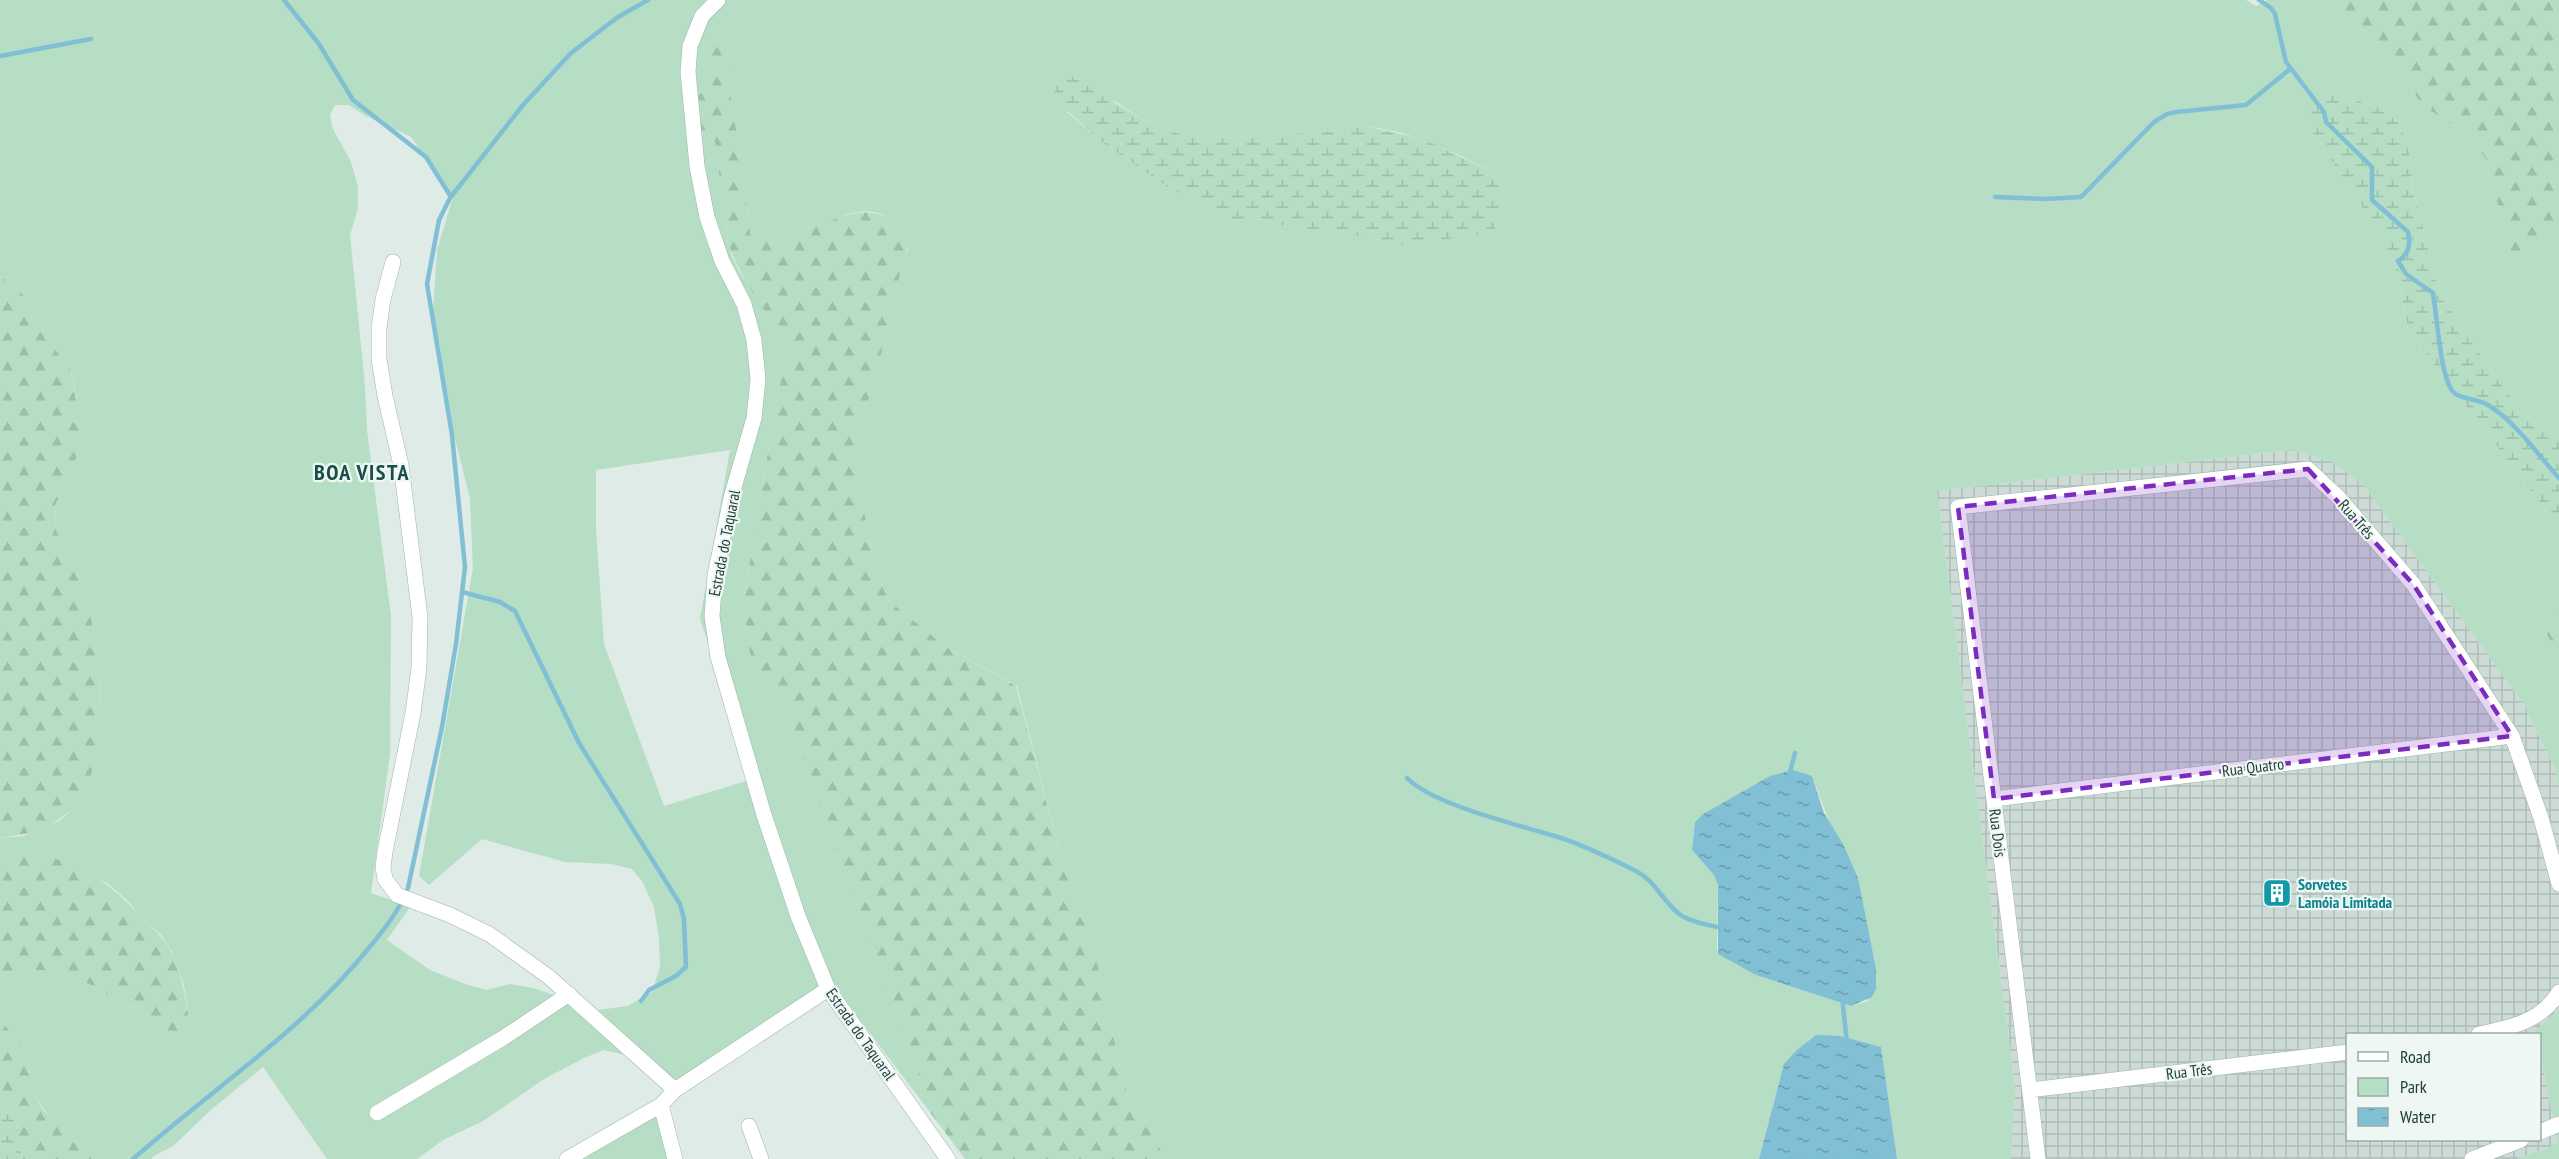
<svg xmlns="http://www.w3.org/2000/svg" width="2559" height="1159" viewBox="0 0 2559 1159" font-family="'PT Sans Narrow',sans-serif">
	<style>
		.industrial { fill: url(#industrial-grid) }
		.green { fill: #b5dec4; fill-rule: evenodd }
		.forest { fill: url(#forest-firs) }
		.wetland { fill: url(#wetland-marsh) }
		.water { fill: url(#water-ripples) }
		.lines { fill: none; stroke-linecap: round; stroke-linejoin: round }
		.stream { stroke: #81bfd5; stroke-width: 4.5 }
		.minor-casing { stroke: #a1b3ae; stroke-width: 16 }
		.minor { stroke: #fff; stroke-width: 15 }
		.marked { fill: #7b2cbf; fill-opacity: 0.2; stroke: #7b2cbf; stroke-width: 4.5; stroke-dasharray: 12 8; stroke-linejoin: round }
		.labels { text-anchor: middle; stroke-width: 4.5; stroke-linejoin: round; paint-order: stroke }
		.street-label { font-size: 16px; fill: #1e3b37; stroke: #eef7f4 }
		.culture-label { font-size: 16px; font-weight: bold; fill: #0d838f; stroke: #eef7f4; text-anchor: start }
		.district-label { font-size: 22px; font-weight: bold; letter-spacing: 1.5px; fill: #194f47; stroke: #eef7f4 }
	</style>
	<defs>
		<pattern id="industrial-grid" width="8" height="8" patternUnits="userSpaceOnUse" patternTransform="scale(1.5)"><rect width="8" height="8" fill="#ccdbd6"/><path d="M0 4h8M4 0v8" fill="none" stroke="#afbdb8"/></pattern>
		<pattern id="forest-firs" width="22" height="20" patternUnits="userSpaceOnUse" patternTransform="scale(1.5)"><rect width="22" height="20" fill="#b5dec4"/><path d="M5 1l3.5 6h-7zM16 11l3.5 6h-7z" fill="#9bbfa9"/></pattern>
		<pattern id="wetland-marsh" width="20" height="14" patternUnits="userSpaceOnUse" patternTransform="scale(1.5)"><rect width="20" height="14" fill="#b5dec4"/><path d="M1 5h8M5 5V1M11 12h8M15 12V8" fill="none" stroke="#9bbfa9"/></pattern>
		<pattern id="water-ripples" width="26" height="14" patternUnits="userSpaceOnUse" patternTransform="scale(1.5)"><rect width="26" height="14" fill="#81bfd5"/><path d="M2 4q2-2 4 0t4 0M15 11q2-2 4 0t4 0" fill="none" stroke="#699cae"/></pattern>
	</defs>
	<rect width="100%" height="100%" fill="#deebe6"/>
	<path class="industrial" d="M 2292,450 L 2332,462 L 2363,484 L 2523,703 L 2556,771 L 2559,787 L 2559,1010 L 2535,1031 L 2536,1034 L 2348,1034 L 2348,1140 L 2540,1140 L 2540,1052 L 2558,1144 L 2517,1159 L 2011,1159 L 2015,1087 L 1937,491 Z"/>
	<path class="green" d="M 0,0 L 2246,0 L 2256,6 L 2267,0 L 2317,0 L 2347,18 L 2377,42 L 2395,62 L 2422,105 L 2469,136 L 2486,159 L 2509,247 L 2513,255 L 2532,252 L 2559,236 L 2559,437 L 2541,429 L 2520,411 L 2459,324 L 2436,282 L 2412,183 L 2408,143 L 2398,122 L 2379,108 L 2328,91 L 2313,133 L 2382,236 L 2397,272 L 2408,330 L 2559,527 L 2559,601 L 2550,613 L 2544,630 L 2559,655 L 2559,787 L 2556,771 L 2523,703 L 2363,484 L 2332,462 L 2291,450 L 1937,491 L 2015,1087 L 2011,1159 L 1897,1159 L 1881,1048 L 1778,1087 L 1759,1159 L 1164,1159 L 1136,1113 L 1124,1085 L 1093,944 L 1065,873 L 1017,686 L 946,647 L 888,600 L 872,557 L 858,476 L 859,429 L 877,372 L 903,261 L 908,248 C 903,239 896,222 887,217 C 857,200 827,226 799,235 C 787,239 774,242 762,243 L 750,234 L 742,163 L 729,87 L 729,57 L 725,41 L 716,38 L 707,44 L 704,63 L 710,82 L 708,92 L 709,136 L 713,137 L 715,143 L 728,243 L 732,256 L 739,271 L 790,346 L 777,397 L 743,602 L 750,655 L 763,678 L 784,692 L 794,734 L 917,1068 L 923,1103 L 838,991 L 672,1086 L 638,1058 L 604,1050 L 584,1058 L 544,1079 L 483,1121 L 443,1140 L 417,1159 L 327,1159 L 263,1067 L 212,1109 L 173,1146 L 152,1157 L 152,1159 L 92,1159 L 56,1125 L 35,1097 L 25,1051 L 0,1019 L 0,973 L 40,970 L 83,981 L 150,1016 L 175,1041 L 190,1025 L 184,985 L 172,952 L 161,935 L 140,917 L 128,901 L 107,883 L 35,854 L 0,859 L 0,838 L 23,836 L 59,821 L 72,810 L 86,793 L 98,750 L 100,673 L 90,611 L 83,586 L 56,530 L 55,505 L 67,482 L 80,448 L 76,397 L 71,372 L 54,349 L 26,297 L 0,276 ZM 1115,101 L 1146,122 L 1191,138 L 1263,137 L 1341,130 L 1362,125 L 1403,133 L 1459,155 L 1491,171 L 1499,182 L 1352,235 L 1280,225 L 1262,219 L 1230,221 L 1172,190 L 1100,141 L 1067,112 ZM 335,105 L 349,105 L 366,116 L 411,137 L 453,197 L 437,250 L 433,313 L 452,427 L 470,498 L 473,568 L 419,876 L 429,885 L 482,839 L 565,862 L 612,864 L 632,869 L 642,881 L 654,907 L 659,938 L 660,967 L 652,992 L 628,1006 L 598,1010 L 578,1008 L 557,996 L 533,988 L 510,984 L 486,990 L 465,984 L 430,970 L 387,940 L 410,907 L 371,893 L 390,754 L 391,616 L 367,430 L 365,386 L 350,235 L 358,208 L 358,187 L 351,162 L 332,127 L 330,115 ZM 730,450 L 700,619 L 753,779 L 664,806 L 604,644 L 596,530 L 596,470 ZM 1770,776 L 1812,776 L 1828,818 L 1868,1001 L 1851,1006 L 1756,975 L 1717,949 L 1718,885 L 1714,875 L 1692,850 L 1695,822 L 1703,814 Z
		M 2559,1010 L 2559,1159 L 2517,1159 L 2558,1144 L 2540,1052 L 2540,1034 L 2536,1034 L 2535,1031 Z
		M 659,1115 L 675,1159 L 582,1159 Z"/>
	<path class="forest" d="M 2317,0 L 2559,0 L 2559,236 L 2532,252 L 2513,255 L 2509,247 L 2486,159 L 2469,136 L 2422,105 L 2395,62 L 2377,42 L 2347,18 Z
		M 716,38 L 725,40 L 729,57 L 729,87 L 742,163 L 750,234 C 758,239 761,243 771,242 C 813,238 857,191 897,224 C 910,235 909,246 903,261 L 877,372 L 859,429 L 858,476 L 872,557 L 888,600 L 946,647 L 1016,686 L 1065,873 L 1093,944 L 1124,1085 L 1136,1112 L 1147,1118 L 1164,1159 L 965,1159 L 923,1103 L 917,1068 L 794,734 L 784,692 L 763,678 L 750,655 L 743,602 L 777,397 L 790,346 C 767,314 741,280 728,243 L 715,143 L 713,137 L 699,131 L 687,108 L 701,93 L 708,92 L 710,82 L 704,63 L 707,43 Z
		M 0,276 L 26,297 L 54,348 L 71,371 L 80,424 L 80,448 L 67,482 L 55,505 L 56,530 L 83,586 L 90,611 L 100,673 L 98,750 L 86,793 L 72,810 L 41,831 L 0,838 Z
		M 2559,601 L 2559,655 L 2544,630 L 2550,613 Z
		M 35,854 C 78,862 111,883 140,916 C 150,927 162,935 170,950 C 182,971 186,1001 190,1025 L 175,1041 L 150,1016 L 83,981 L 40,970 L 0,973 L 0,859 Z
		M 0,1019 L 25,1051 L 35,1097 L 43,1110 L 92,1159 L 22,1159 L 16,1122 L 0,1102 Z"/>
	<path class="wetland" d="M 1055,77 L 1074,77 L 1146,122 L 1191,138 L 1263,137 L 1341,130 L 1362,125 L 1422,139 L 1491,171 L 1499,182 L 1499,211 L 1494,233 L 1397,245 L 1352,235 L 1280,225 L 1262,219 L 1230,221 L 1172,190 L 1100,141 L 1059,103 L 1054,90 Z
		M 2328,91 L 2379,108 L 2398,122 L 2408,143 L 2412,183 L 2436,282 L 2459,324 L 2520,411 L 2541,429 L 2559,437 L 2559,527 L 2408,330 L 2397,272 L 2382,236 L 2313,133 L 2310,111 Z
		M 0,1102 L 16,1122 L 22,1159 L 0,1159 Z"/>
	<path class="water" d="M 1793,770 L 1812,776 L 1824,813 L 1843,844 L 1858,878 L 1876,969 L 1876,989 L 1872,997 L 1851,1006 L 1756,975 L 1718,954 L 1718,885 L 1714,875 L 1692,850 L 1695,822 L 1703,814 L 1770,776 Z
		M 1816,1035 L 1840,1036 L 1881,1047 L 1897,1159 L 1759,1159 L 1784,1064 L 1797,1050 Z"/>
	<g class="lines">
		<path class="stream" d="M 284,0 L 319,44 L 353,100 L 426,157 L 451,197
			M 2259,0 L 2271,8 L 2275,14 L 2286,62 L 2324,112 L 2326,122 L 2372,167 L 2372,200 L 2408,232 C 2411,244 2409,254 2398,261 L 2406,274 L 2433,293 C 2437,316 2440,371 2451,389 C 2457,400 2477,398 2488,405 C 2516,422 2537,454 2559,478
			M 0,56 L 91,39
			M 1995,197 L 2046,199 L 2081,197 L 2154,122 L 2167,114 L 2176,112 L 2246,105 L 2290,69
			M 462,592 L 500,602 L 515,611 L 579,743 L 680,904 L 684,919 L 686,967 L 676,976 L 649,990 L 641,1001
			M 1789,776 L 1795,753
			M 1407,778 C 1432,804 1515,824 1551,835 C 1575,841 1614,860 1636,871 C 1656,881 1664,904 1682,916 C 1694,923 1708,925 1722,928
			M 1842,997 L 1847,1043
			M 133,1159 C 211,1090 302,1031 368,949 C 384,930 399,911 408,888 L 442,727 L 456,644 L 465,567 L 452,435 L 427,284 L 439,220 L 450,198 L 523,105 L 571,53 L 618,17 L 648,0"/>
		<g class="minor-casing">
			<path id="minor" d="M 718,0 L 702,16 L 690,46 L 688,72 L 697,166 L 707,217 L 722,261 L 744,304 L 754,340 L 758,379 L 754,418 L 731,498 L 715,575 L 712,616 L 718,657 L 764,815 L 798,916 L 828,989 L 948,1159
				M 393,262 L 383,299 L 379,328 L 379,359 L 385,396 L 401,465 L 420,617 L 419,668 L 413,713 L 385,852 L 383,867 L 385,879 L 397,895 L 450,915 L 489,934 L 549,977 L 675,1090
				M 1994,799 L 2512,736
				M 2479,1034 C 2510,1028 2542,1021 2559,992
				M 2030,1090 L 2348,1052
				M 661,1105 L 675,1159
				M 377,1113 L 503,1038 L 569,994
				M 749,1126 L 761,1159
				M 2540,1132 L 2559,1124
				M 567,1159 L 661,1105 L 675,1090 L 828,989
				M 2038,1159 L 1958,507 L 2308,469 L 2338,497 L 2413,584 L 2512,736 L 2541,818 L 2559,884
				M 2472,1159 L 2521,1140"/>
		</g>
		<use href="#minor" class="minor"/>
	</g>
	<path class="marked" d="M 2308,469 L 2413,584 L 2512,736 L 1994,799 L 1958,507 Z"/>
	<defs>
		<g id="building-square" transform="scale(1.5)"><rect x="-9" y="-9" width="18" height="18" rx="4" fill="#0f9aa8" stroke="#eef7f4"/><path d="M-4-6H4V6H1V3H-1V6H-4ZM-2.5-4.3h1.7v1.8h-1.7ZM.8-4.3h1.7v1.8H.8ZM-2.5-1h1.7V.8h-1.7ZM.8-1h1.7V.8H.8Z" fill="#fff"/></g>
	</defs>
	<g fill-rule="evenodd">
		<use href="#building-square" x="2277" y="893"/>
	</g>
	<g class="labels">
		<g class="street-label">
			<text transform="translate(2357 519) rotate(49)" y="6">Rua Três</text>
			<text transform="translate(724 543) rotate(-79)" y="6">Estrada do Taquaral</text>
			<text transform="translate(2253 767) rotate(-7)" y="6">Rua Quatro</text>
			<text transform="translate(1998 833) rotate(83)" y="6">Rua Dois</text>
			<text transform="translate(861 1034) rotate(55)" y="6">Estrada do Taquaral</text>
			<text transform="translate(2189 1071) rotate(-7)" y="6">Rua Três</text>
		</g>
		<g class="culture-label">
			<text x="2298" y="890">Sorvetes<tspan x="2298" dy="18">Lamóia Limitada</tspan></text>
		</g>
		<g class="district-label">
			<text x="362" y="480">BOA VISTA</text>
		</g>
	</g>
	<rect x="2346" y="1033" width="195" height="108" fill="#eef7f4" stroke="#9baca8" stroke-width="1.5"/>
	<rect x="2358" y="1052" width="30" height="9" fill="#ffffff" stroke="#9baca8" stroke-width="1.5"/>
	<text x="2400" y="1063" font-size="18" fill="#1e3b37">Road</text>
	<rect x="2358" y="1078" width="30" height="18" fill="#b5dec4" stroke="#9baca8" stroke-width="1.5"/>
	<text x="2400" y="1093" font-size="18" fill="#1e3b37">Park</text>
	<rect x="2358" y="1108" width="30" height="18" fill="url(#water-ripples)" stroke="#9baca8" stroke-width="1.5"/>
	<text x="2400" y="1123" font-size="18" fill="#1e3b37">Water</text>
</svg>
